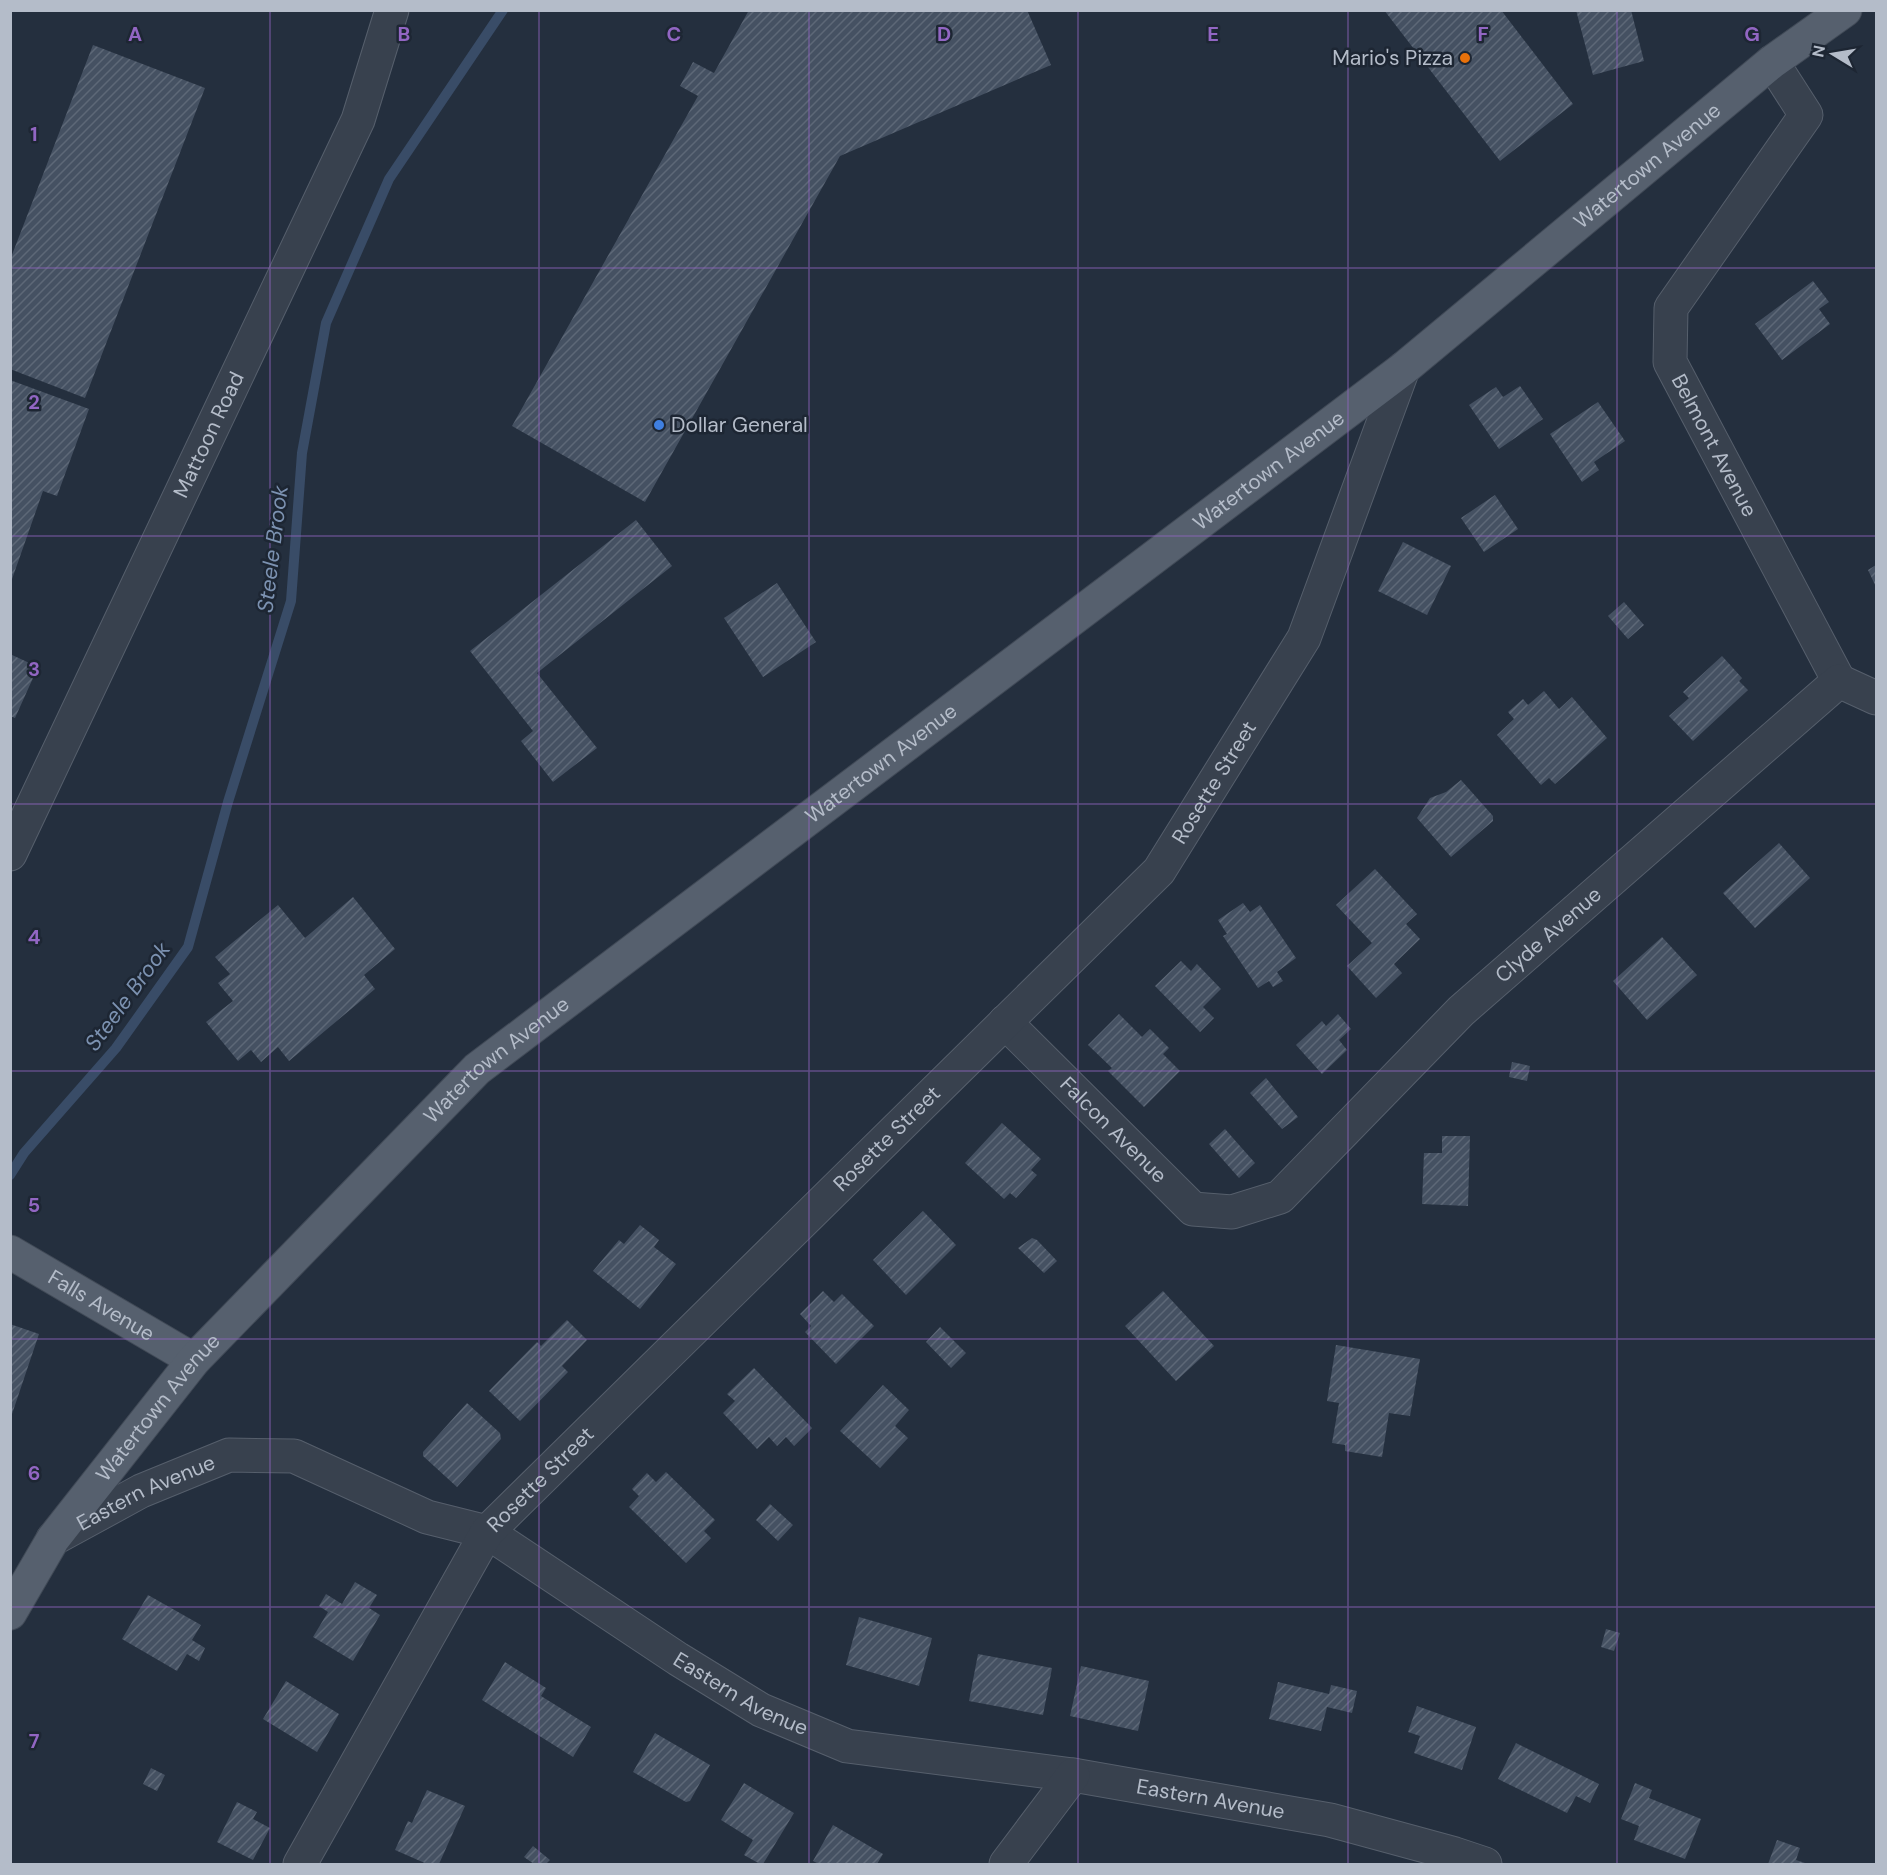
<svg xmlns="http://www.w3.org/2000/svg" width="1887" height="1875" viewBox="0 0 1887 1875" font-family="'DM Sans',sans-serif">
	<style>
		.lines { fill: none; stroke-linecap: round; stroke-linejoin: round }
		.stream { stroke: #394c67; stroke-width: 10 }
		.building { fill: url(#building-hatch) }
		.minor-casing { stroke: #565f6c; stroke-width: 35 }
		.major-casing { stroke: #414a57; stroke-width: 35 }
		.minor { stroke: #38414e; stroke-width: 33 }
		.major { stroke: #56606e; stroke-width: 33 }
		.grid { fill: none; stroke: #9266c3; stroke-width: 1.5; stroke-opacity: 0.55 }
		.food-dot { fill: #e8710a; stroke: #1d2633; stroke-width: 2 }
		.shop-dot { fill: #3f7fe0; stroke: #1d2633; stroke-width: 2 }
		.labels { text-anchor: middle; stroke-width: 5; stroke-linejoin: round; paint-order: stroke }
		.poi-label { font-size: 21px; fill: #b4bcc9; stroke: #1d2633; text-anchor: end }
		.street-label { font-size: 21px; fill: #b4bcc9; stroke: #1d2633 }
		.water-label { font-size: 22px; font-style: italic; fill: #7c92b1; stroke: #1d2633 }
		.grid-label { font-size: 20px; text-anchor: middle; font-weight: bold; fill: #9266c3; stroke: #1d2633; stroke-width: 5; stroke-linejoin: round; paint-order: stroke }
	</style>
	<defs>
		<pattern id="building-hatch" width="6" height="6" patternUnits="userSpaceOnUse" patternTransform="scale(1.5)"><rect width="6" height="6" fill="#455162"/><path d="M-1 1l2-2M0 6l6-6M5 7l2-2" fill="none" stroke="#5d6877"/></pattern>
	</defs>
	<rect width="100%" height="100%" fill="#242f3e"/>
	<g class="lines">
		<path class="stream" d="M 10,1175 L 24,1153 L 116,1048 L 188,947 L 228,802 L 291,601 L 302,453 L 326,323 L 389,179 L 503,10"/>
	</g>
	<path class="building" d="M 749,10 L 1027,10 L 1051,65 L 840,156 L 645,502 L 512,426 L 698,96 L 680,86 L 693,62 L 714,73 Z
		M 1384,10 L 1501,10 L 1573,104 L 1500,161 Z
		M 1576,10 L 1631,10 L 1644,61 L 1593,75 Z
		M 93,45 L 205,88 L 85,398 L 10,369 L 10,260 Z
		M 1813,281 L 1829,302 L 1819,309 L 1830,324 L 1782,360 L 1755,324 Z
		M 10,380 L 89,409 L 57,496 L 43,491 L 11,582 Z
		M 1520,386 L 1543,419 L 1499,449 L 1469,405 L 1496,387 L 1503,397 Z
		M 1598,402 L 1625,441 L 1594,462 L 1599,470 L 1582,482 L 1550,434 Z
		M 1495,495 L 1518,529 L 1484,552 L 1461,518 Z
		M 636,520 L 672,566 L 537,673 L 597,748 L 553,782 L 521,741 L 533,731 L 470,651 Z
		M 1403,542 L 1451,566 L 1427,615 L 1378,591 Z
		M 1876,565 L 1876,587 L 1868,570 Z
		M 777,583 L 816,642 L 763,677 L 724,618 Z
		M 1624,602 L 1644,625 L 1628,639 L 1608,616 Z
		M 10,654 L 38,667 L 15,718 L 10,716 Z
		M 1722,656 L 1742,678 L 1739,681 L 1748,690 L 1693,741 L 1669,716 L 1689,698 L 1683,692 Z
		M 1544,691 L 1559,709 L 1572,697 L 1607,738 L 1555,784 L 1549,778 L 1541,785 L 1497,735 L 1514,719 L 1508,712 L 1523,699 L 1528,705 Z
		M 1461,780 L 1493,816 L 1493,821 L 1451,857 L 1417,818 L 1430,798 L 1446,792 Z
		M 1779,843 L 1810,878 L 1755,928 L 1723,893 Z
		M 1375,869 L 1417,914 L 1406,924 L 1420,939 L 1394,964 L 1402,973 L 1376,998 L 1347,966 L 1372,943 L 1336,905 Z
		M 353,897 L 395,949 L 364,975 L 375,989 L 289,1061 L 278,1047 L 261,1062 L 251,1050 L 238,1061 L 206,1022 L 233,1001 L 218,983 L 230,974 L 215,957 L 278,905 L 305,938 Z
		M 1243,903 L 1250,912 L 1260,905 L 1296,958 L 1277,972 L 1283,981 L 1273,987 L 1269,981 L 1258,988 L 1223,936 L 1227,934 L 1218,920 Z
		M 1662,937 L 1697,975 L 1647,1020 L 1613,981 Z
		M 1181,961 L 1191,971 L 1197,964 L 1221,989 L 1203,1007 L 1214,1018 L 1200,1032 L 1155,986 Z
		M 1119,1014 L 1142,1037 L 1150,1029 L 1169,1048 L 1163,1054 L 1180,1071 L 1144,1107 L 1108,1071 L 1112,1068 L 1088,1045 Z
		M 1338,1014 L 1351,1029 L 1339,1040 L 1347,1050 L 1322,1074 L 1296,1045 L 1322,1021 L 1326,1026 Z
		M 1512,1062 L 1530,1066 L 1527,1081 L 1509,1077 Z
		M 1266,1078 L 1298,1117 L 1282,1129 L 1250,1093 Z
		M 1002,1123 L 1041,1159 L 1031,1170 L 1037,1175 L 1016,1198 L 1010,1193 L 1004,1199 L 965,1163 Z
		M 1225,1129 L 1255,1163 L 1239,1178 L 1209,1144 Z
		M 1442,1136 L 1470,1136 L 1468,1206 L 1422,1204 L 1424,1153 L 1442,1153 Z
		M 923,1211 L 956,1245 L 906,1295 L 873,1260 Z
		M 640,1225 L 659,1240 L 654,1247 L 676,1264 L 640,1309 L 593,1271 L 619,1240 L 624,1244 Z
		M 1032,1238 L 1037,1240 L 1057,1261 L 1044,1273 L 1018,1248 Z
		M 823,1291 L 834,1302 L 842,1294 L 874,1326 L 836,1364 L 805,1332 L 811,1326 L 800,1314 Z
		M 1163,1291 L 1214,1346 L 1176,1381 L 1125,1326 Z
		M 567,1320 L 587,1340 L 562,1366 L 568,1372 L 520,1421 L 489,1391 L 537,1342 L 541,1346 Z
		M 10,1324 L 39,1334 L 11,1417 L 10,1417 Z
		M 940,1327 L 966,1353 L 951,1368 L 926,1342 Z
		M 1336,1345 L 1420,1359 L 1410,1416 L 1389,1413 L 1382,1457 L 1345,1451 L 1345,1445 L 1332,1443 L 1339,1403 L 1327,1401 Z
		M 754,1368 L 812,1428 L 794,1446 L 786,1437 L 777,1446 L 769,1437 L 757,1449 L 723,1413 L 735,1401 L 727,1394 Z
		M 883,1385 L 909,1410 L 895,1426 L 908,1438 L 880,1468 L 840,1431 Z
		M 467,1403 L 500,1433 L 501,1439 L 457,1487 L 423,1456 L 423,1452 Z
		M 666,1472 L 715,1520 L 704,1531 L 711,1538 L 686,1563 L 629,1507 L 639,1496 L 632,1489 L 647,1473 L 656,1482 Z
		M 770,1504 L 793,1525 L 778,1541 L 756,1520 Z
		M 355,1582 L 377,1595 L 369,1608 L 380,1615 L 353,1661 L 313,1637 L 328,1612 L 319,1606 L 326,1594 L 342,1604 Z
		M 148,1595 L 201,1625 L 192,1640 L 205,1648 L 199,1661 L 187,1654 L 177,1671 L 122,1639 Z
		M 859,1617 L 932,1638 L 919,1686 L 846,1665 Z
		M 1606,1629 L 1620,1633 L 1614,1651 L 1601,1647 Z
		M 978,1654 L 1052,1668 L 1043,1715 L 969,1701 Z
		M 505,1662 L 546,1688 L 541,1696 L 591,1727 L 573,1757 L 482,1700 Z
		M 1081,1666 L 1149,1681 L 1138,1731 L 1070,1716 Z
		M 286,1681 L 339,1714 L 317,1752 L 263,1719 Z
		M 1278,1682 L 1329,1694 L 1331,1685 L 1357,1691 L 1352,1713 L 1327,1707 L 1321,1731 L 1269,1719 Z
		M 1417,1706 L 1476,1727 L 1462,1770 L 1414,1753 L 1420,1736 L 1408,1732 Z
		M 655,1733 L 710,1765 L 690,1801 L 686,1802 L 633,1772 Z
		M 1516,1743 L 1599,1784 L 1590,1803 L 1576,1796 L 1567,1813 L 1498,1779 Z
		M 151,1768 L 165,1775 L 157,1791 L 143,1784 Z
		M 744,1783 L 794,1813 L 763,1864 L 760,1864 L 744,1855 L 753,1840 L 721,1820 Z
		M 1635,1783 L 1652,1790 L 1649,1798 L 1701,1819 L 1685,1859 L 1634,1840 L 1639,1826 L 1621,1819 Z
		M 427,1790 L 465,1806 L 439,1864 L 427,1864 L 395,1850 L 408,1821 L 412,1823 Z
		M 237,1802 L 257,1812 L 253,1819 L 270,1828 L 253,1860 L 217,1842 Z
		M 833,1825 L 883,1854 L 877,1864 L 819,1864 L 813,1861 Z
		M 1777,1840 L 1800,1848 L 1796,1860 L 1808,1864 L 1768,1864 Z
		M 533,1846 L 550,1860 L 546,1864 L 534,1864 L 524,1857 Z"/>
	<g class="lines">
		<g class="minor-casing">
			<g id="minor">
				<path id="s1" d="M 1772,62 L 1806,115 L 1671,308 L 1670,362 L 1839,681"/>
				<path id="s2" d="M 10,854 L 358,120 L 392,10"/>
				<path id="s3" d="M 1005,1022 L 1193,1209 L 1232,1212 L 1280,1197 L 1461,1011 L 1839,681 L 1876,698"/>
				<path id="s4" d="M 53,1539 L 141,1491 L 229,1455 L 294,1456 L 427,1517 L 487,1532 L 678,1659 L 761,1710 L 847,1746 L 1073,1775 L 1330,1820 L 1455,1854 L 1485,1864"/>
				<path id="s5" d="M 300,1864 L 487,1532 L 1159,871 L 1304,638 L 1403,369"/>
				<path d="M 1006,1864 L 1073,1775"/>
			</g>
		</g>
		<g class="major-casing">
			<g id="major">
				<path id="s6" d="M 10,1252 L 194,1360"/>
				<path id="s7" d="M 10,1613 L 53,1539 L 194,1360 L 477,1069 L 1403,369 L 1772,62 L 1845,10"/>
			</g>
		</g>
		<use href="#minor" class="minor"/>
		<use href="#major" class="major"/>
	</g>
	<path class="grid" d="M 270,10 L 270,1864M 539,10 L 539,1864M 809,10 L 809,1864M 1078,10 L 1078,1864M 1348,10 L 1348,1864M 1617,10 L 1617,1864M 10,268 L 1876,268M 10,536 L 1876,536M 10,804 L 1876,804M 10,1071 L 1876,1071M 10,1339 L 1876,1339M 10,1607 L 1876,1607"/>
	<circle class="food-dot" cx="1465" cy="58" r="6"/>
	<circle class="shop-dot" cx="659" cy="425" r="6"/>
	<g class="labels">
		<g class="poi-label">
			<text x="1453" y="65">Mario's Pizza</text>
			<text x="671" y="432" text-anchor="start">Dollar General</text>
		</g>
		<g class="street-label">
			<text dy="7" stroke="none"><textPath href="#s7" startOffset="2198">Watertown Avenue</textPath></text>
			<text dy="7" stroke="none"><textPath href="#s2" startOffset="464">Mattoon Road</textPath></text>
			<text dy="7" stroke="none"><textPath href="#s1" startOffset="447">Belmont Avenue</textPath></text>
			<text dy="7" stroke="none"><textPath href="#s7" startOffset="1712">Watertown Avenue</textPath></text>
			<text dy="7" stroke="none"><textPath href="#s7" startOffset="1226">Watertown Avenue</textPath></text>
			<text dy="7" stroke="none"><textPath href="#s5" startOffset="1428">Rosette Street</textPath></text>
			<text dy="7" stroke="none"><textPath href="#s3" startOffset="730">Clyde Avenue</textPath></text>
			<text dy="7" stroke="none"><textPath href="#s7" startOffset="740">Watertown Avenue</textPath></text>
			<text dy="7" stroke="none"><textPath href="#s3" startOffset="153">Falcon Avenue</textPath></text>
			<text dy="7" stroke="none"><textPath href="#s5" startOffset="942">Rosette Street</textPath></text>
			<text dy="7" stroke="none"><textPath href="#s6" startOffset="106">Falls Avenue</textPath></text>
			<text dy="7" stroke="none"><textPath href="#s7" startOffset="254">Watertown Avenue</textPath></text>
			<text dy="7" stroke="none"><textPath href="#s5" startOffset="456">Rosette Street</textPath></text>
			<text dy="7" stroke="none"><textPath href="#s4" startOffset="104">Eastern Avenue</textPath></text>
			<text dy="7" stroke="none"><textPath href="#s4" startOffset="770">Eastern Avenue</textPath></text>
			<text dy="7" stroke="none"><textPath href="#s4" startOffset="1256">Eastern Avenue</textPath></text>
		</g>
		<g class="water-label">
			<text transform="translate(272 549) rotate(-83)" y="8">Steele Brook</text>
			<text transform="translate(127 996) rotate(-54)" y="8">Steele Brook</text>
		</g>
	</g>
	<g class="grid-label">
		<text x="135" y="41">A</text>
		<text x="404" y="41">B</text>
		<text x="674" y="41">C</text>
		<text x="944" y="41">D</text>
		<text x="1213" y="41">E</text>
		<text x="1483" y="41">F</text>
		<text x="1752" y="41">G</text>
		<text x="34" y="141">1</text>
		<text x="34" y="409">2</text>
		<text x="34" y="676">3</text>
		<text x="34" y="944">4</text>
		<text x="34" y="1212">5</text>
		<text x="34" y="1480">6</text>
		<text x="34" y="1748">7</text>
	</g>
	<rect width="1887" height="1875" fill="none" stroke="#b4bcc9" stroke-width="24"/>
	<g transform="translate(1833 54) rotate(281)" stroke="#1d2633" stroke-width="4.5" paint-order="stroke">
	<path d="M0-4.5L10 22L0 15L-10 22Z" fill="#b4bcc9"/>
	<text y="-9" font-size="16" font-weight="bold" text-anchor="middle" fill="#b4bcc9">N</text>
	</g>
</svg>
